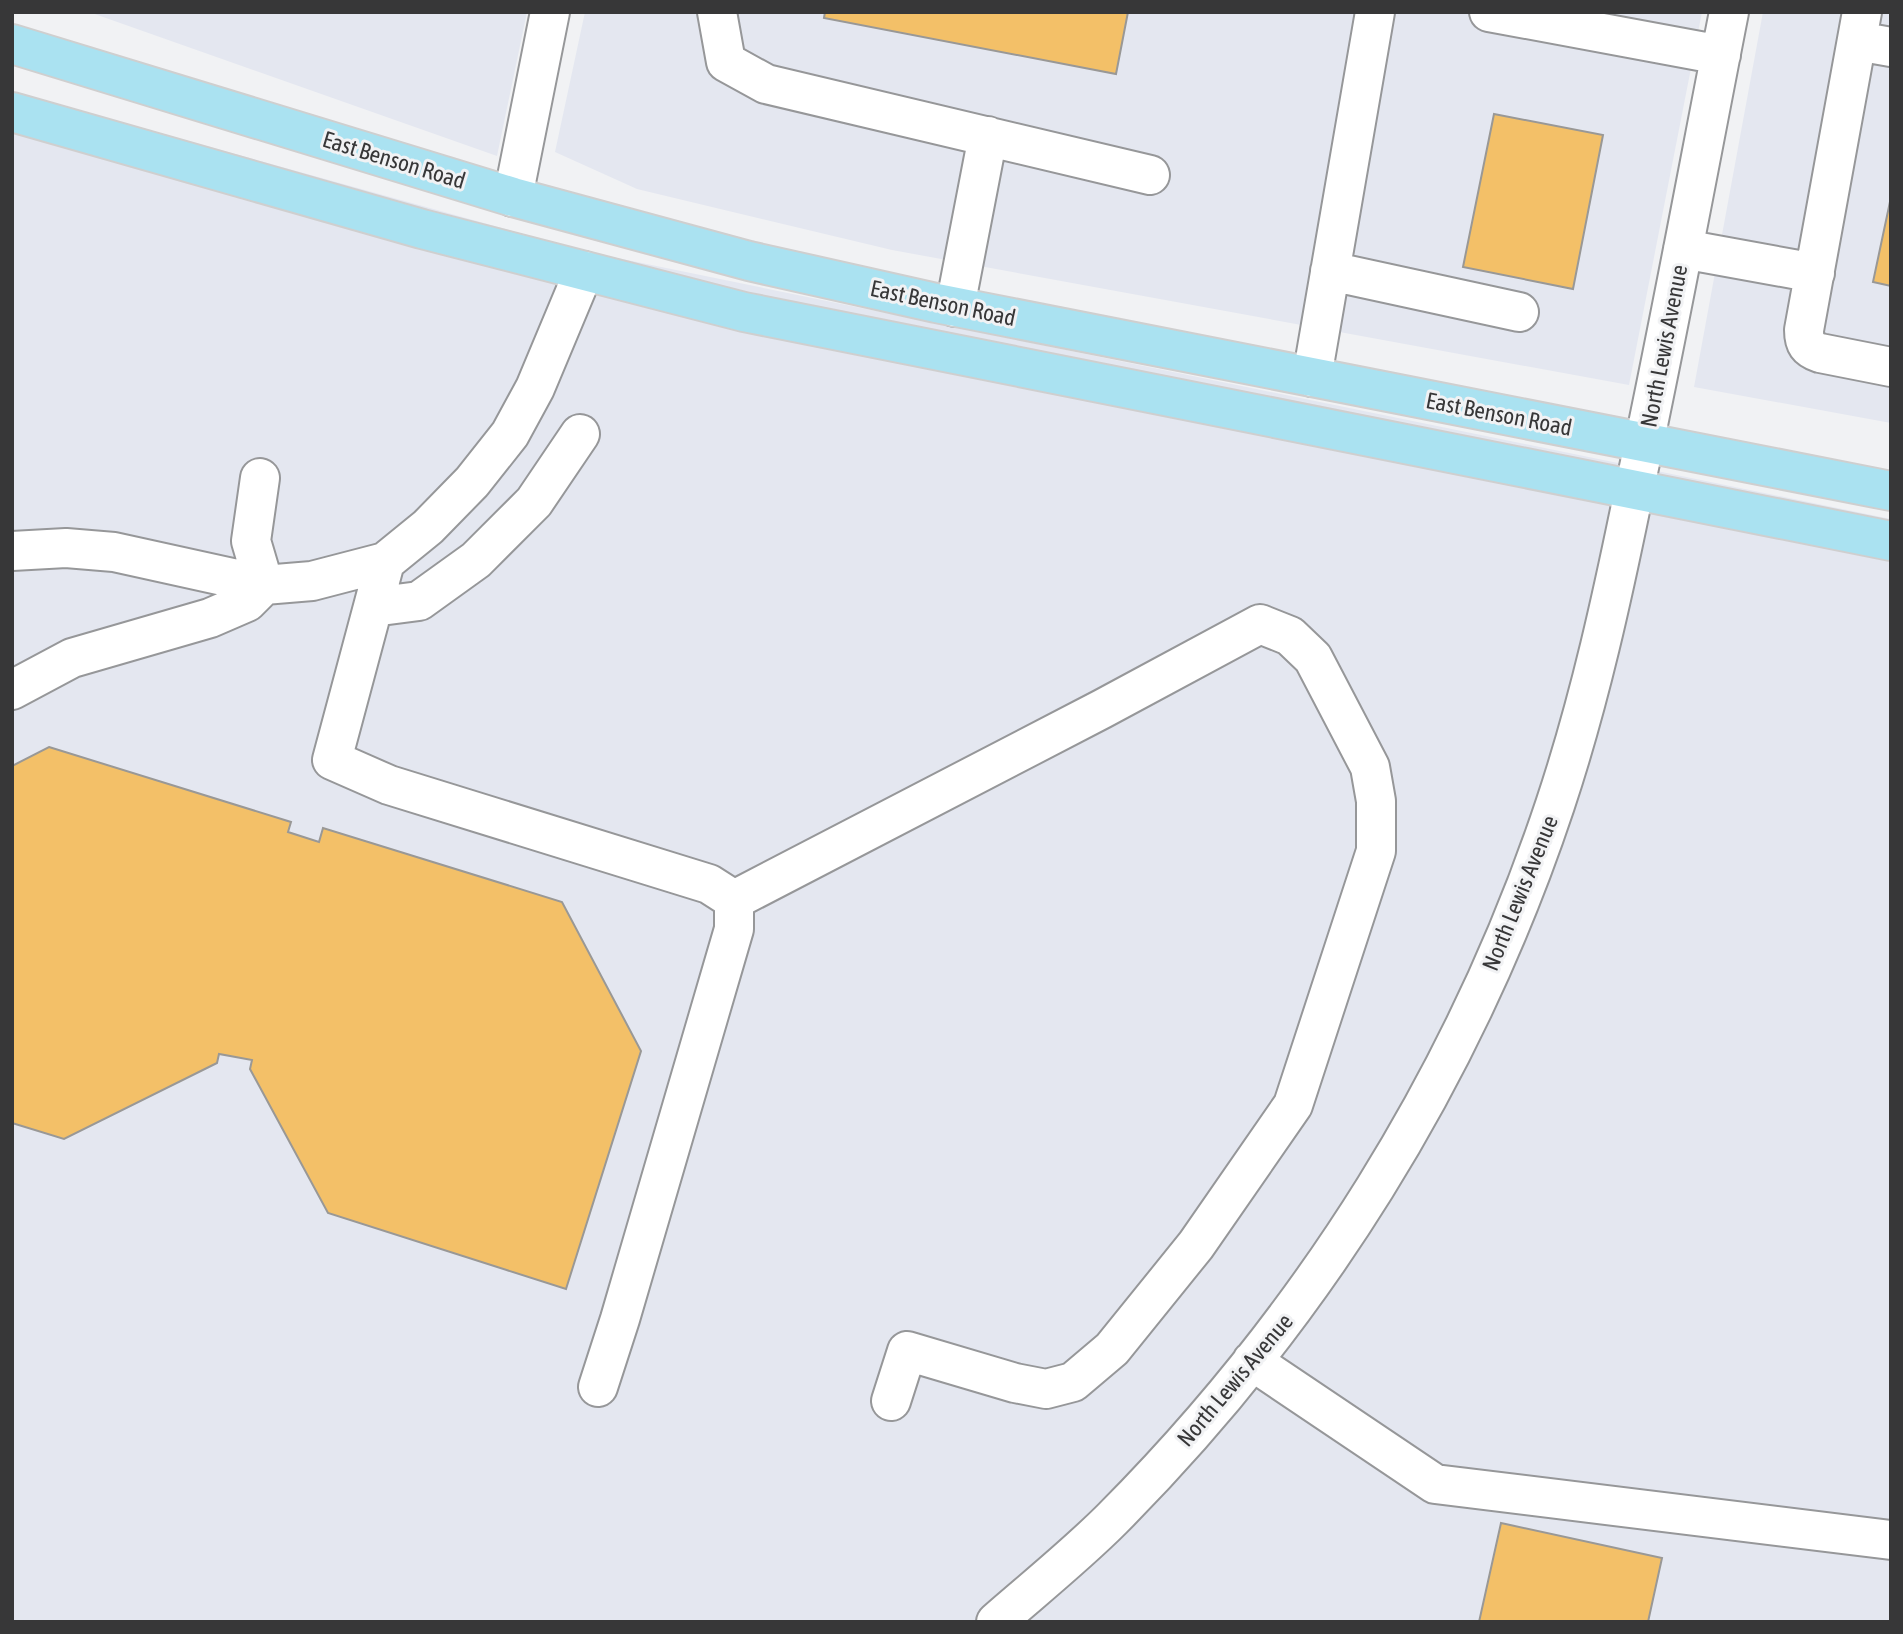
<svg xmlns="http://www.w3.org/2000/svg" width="1903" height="1634" viewBox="0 0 1903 1634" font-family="'Asap Condensed',sans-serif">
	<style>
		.built { fill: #e4e7f0 }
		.building { fill: #f3c068; stroke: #999896; stroke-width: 2 }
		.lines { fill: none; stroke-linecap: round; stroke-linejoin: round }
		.minor-casing { stroke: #969799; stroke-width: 42 }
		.major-casing { stroke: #cfcfcf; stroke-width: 42 }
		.minor { stroke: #fff; stroke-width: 38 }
		.major { stroke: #aae2f1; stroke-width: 38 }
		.labels { text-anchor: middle; stroke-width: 6; stroke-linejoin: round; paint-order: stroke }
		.street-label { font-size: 23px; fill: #373738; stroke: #f1f2f4 }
	</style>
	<rect width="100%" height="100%" fill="#f1f2f4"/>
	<path class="built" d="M 89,12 L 527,12 L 497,156 Z
		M 585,12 L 1702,12 L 1629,385 L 892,250 L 637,189 L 555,152 Z
		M 1763,12 L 1891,12 L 1891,423 L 1694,387 Z
		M 12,92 L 588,252 L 1891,519 L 1891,1622 L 12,1622 Z"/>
	<path class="building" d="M 825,12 L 1128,12 L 1116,74 L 824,18 Z
		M 1494,114 L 1603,135 L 1573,289 L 1463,267 Z
		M 1891,197 L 1891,286 L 1873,282 Z
		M 49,747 L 291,822 L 288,832 L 319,842 L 323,828 L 562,902 L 641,1051 L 566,1289 L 328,1213 L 250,1069 L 252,1060 L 219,1054 L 217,1063 L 64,1139 L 12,1123 L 12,766 Z
		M 1501,1523 L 1662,1558 L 1648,1622 L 1479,1622 Z"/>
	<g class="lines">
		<g class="minor-casing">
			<path id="minor" d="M 717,12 L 726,62 L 766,84 L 1150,175
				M 1489,12 L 1721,55
				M 1862,12 L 1804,330 C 1804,344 1808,349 1820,353 L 1891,367
				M 1857,41 L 1891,47
				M 513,197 L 550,12
				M 1683,249 L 1815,273
				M 584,271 L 535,388 L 510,434 L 472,482 L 428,527 L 385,562 L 332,760 L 389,785 L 709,884 L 734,900 L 734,929 L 620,1319 L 598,1387
				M 1330,271 L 1519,312
				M 955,307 L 988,136
				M 1312,377 L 1375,12
				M 260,478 L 251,541 L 264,585 L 312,581 L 385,562
				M 12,551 L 66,548 L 114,552 L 264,585 L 247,602 L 210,618 L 72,658 L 12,690
				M 373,607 L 419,601 L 476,560 L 534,502 L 580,434
				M 734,900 L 1102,709 L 1260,624 L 1290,636 L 1313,658 L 1370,767 L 1376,801 L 1376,851 L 1293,1105 L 1196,1245 L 1112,1349 L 1073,1382 L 1046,1389 L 1015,1383 L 907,1351 L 891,1401
				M 1252,1361 L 1435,1484 L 1891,1540
				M 996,1622 C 1035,1588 1076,1555 1112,1519 C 1313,1317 1465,1075 1555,805 C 1590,700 1613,594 1635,486 C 1669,329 1698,170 1729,12"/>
		</g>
		<g class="major-casing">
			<path id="major" d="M 12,44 L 513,197 L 749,261 L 936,303 L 1891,491
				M 12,112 L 422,229 L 744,312 L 1891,541"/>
		</g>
		<use href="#minor" class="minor"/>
		<use href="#major" class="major"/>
	</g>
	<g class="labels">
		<g class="street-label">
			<text transform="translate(394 160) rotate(17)" y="8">East Benson Road</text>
			<text transform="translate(943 303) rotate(12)" y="8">East Benson Road</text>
			<text transform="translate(1664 346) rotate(-79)" y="8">North Lewis Avenue</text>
			<text transform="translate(1499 414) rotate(11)" y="8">East Benson Road</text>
			<text transform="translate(1520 893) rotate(-68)" y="8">North Lewis Avenue</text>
			<text transform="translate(1235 1380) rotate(-50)" y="8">North Lewis Avenue</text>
		</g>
	</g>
	<rect width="1903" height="1634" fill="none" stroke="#373738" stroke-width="28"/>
</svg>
